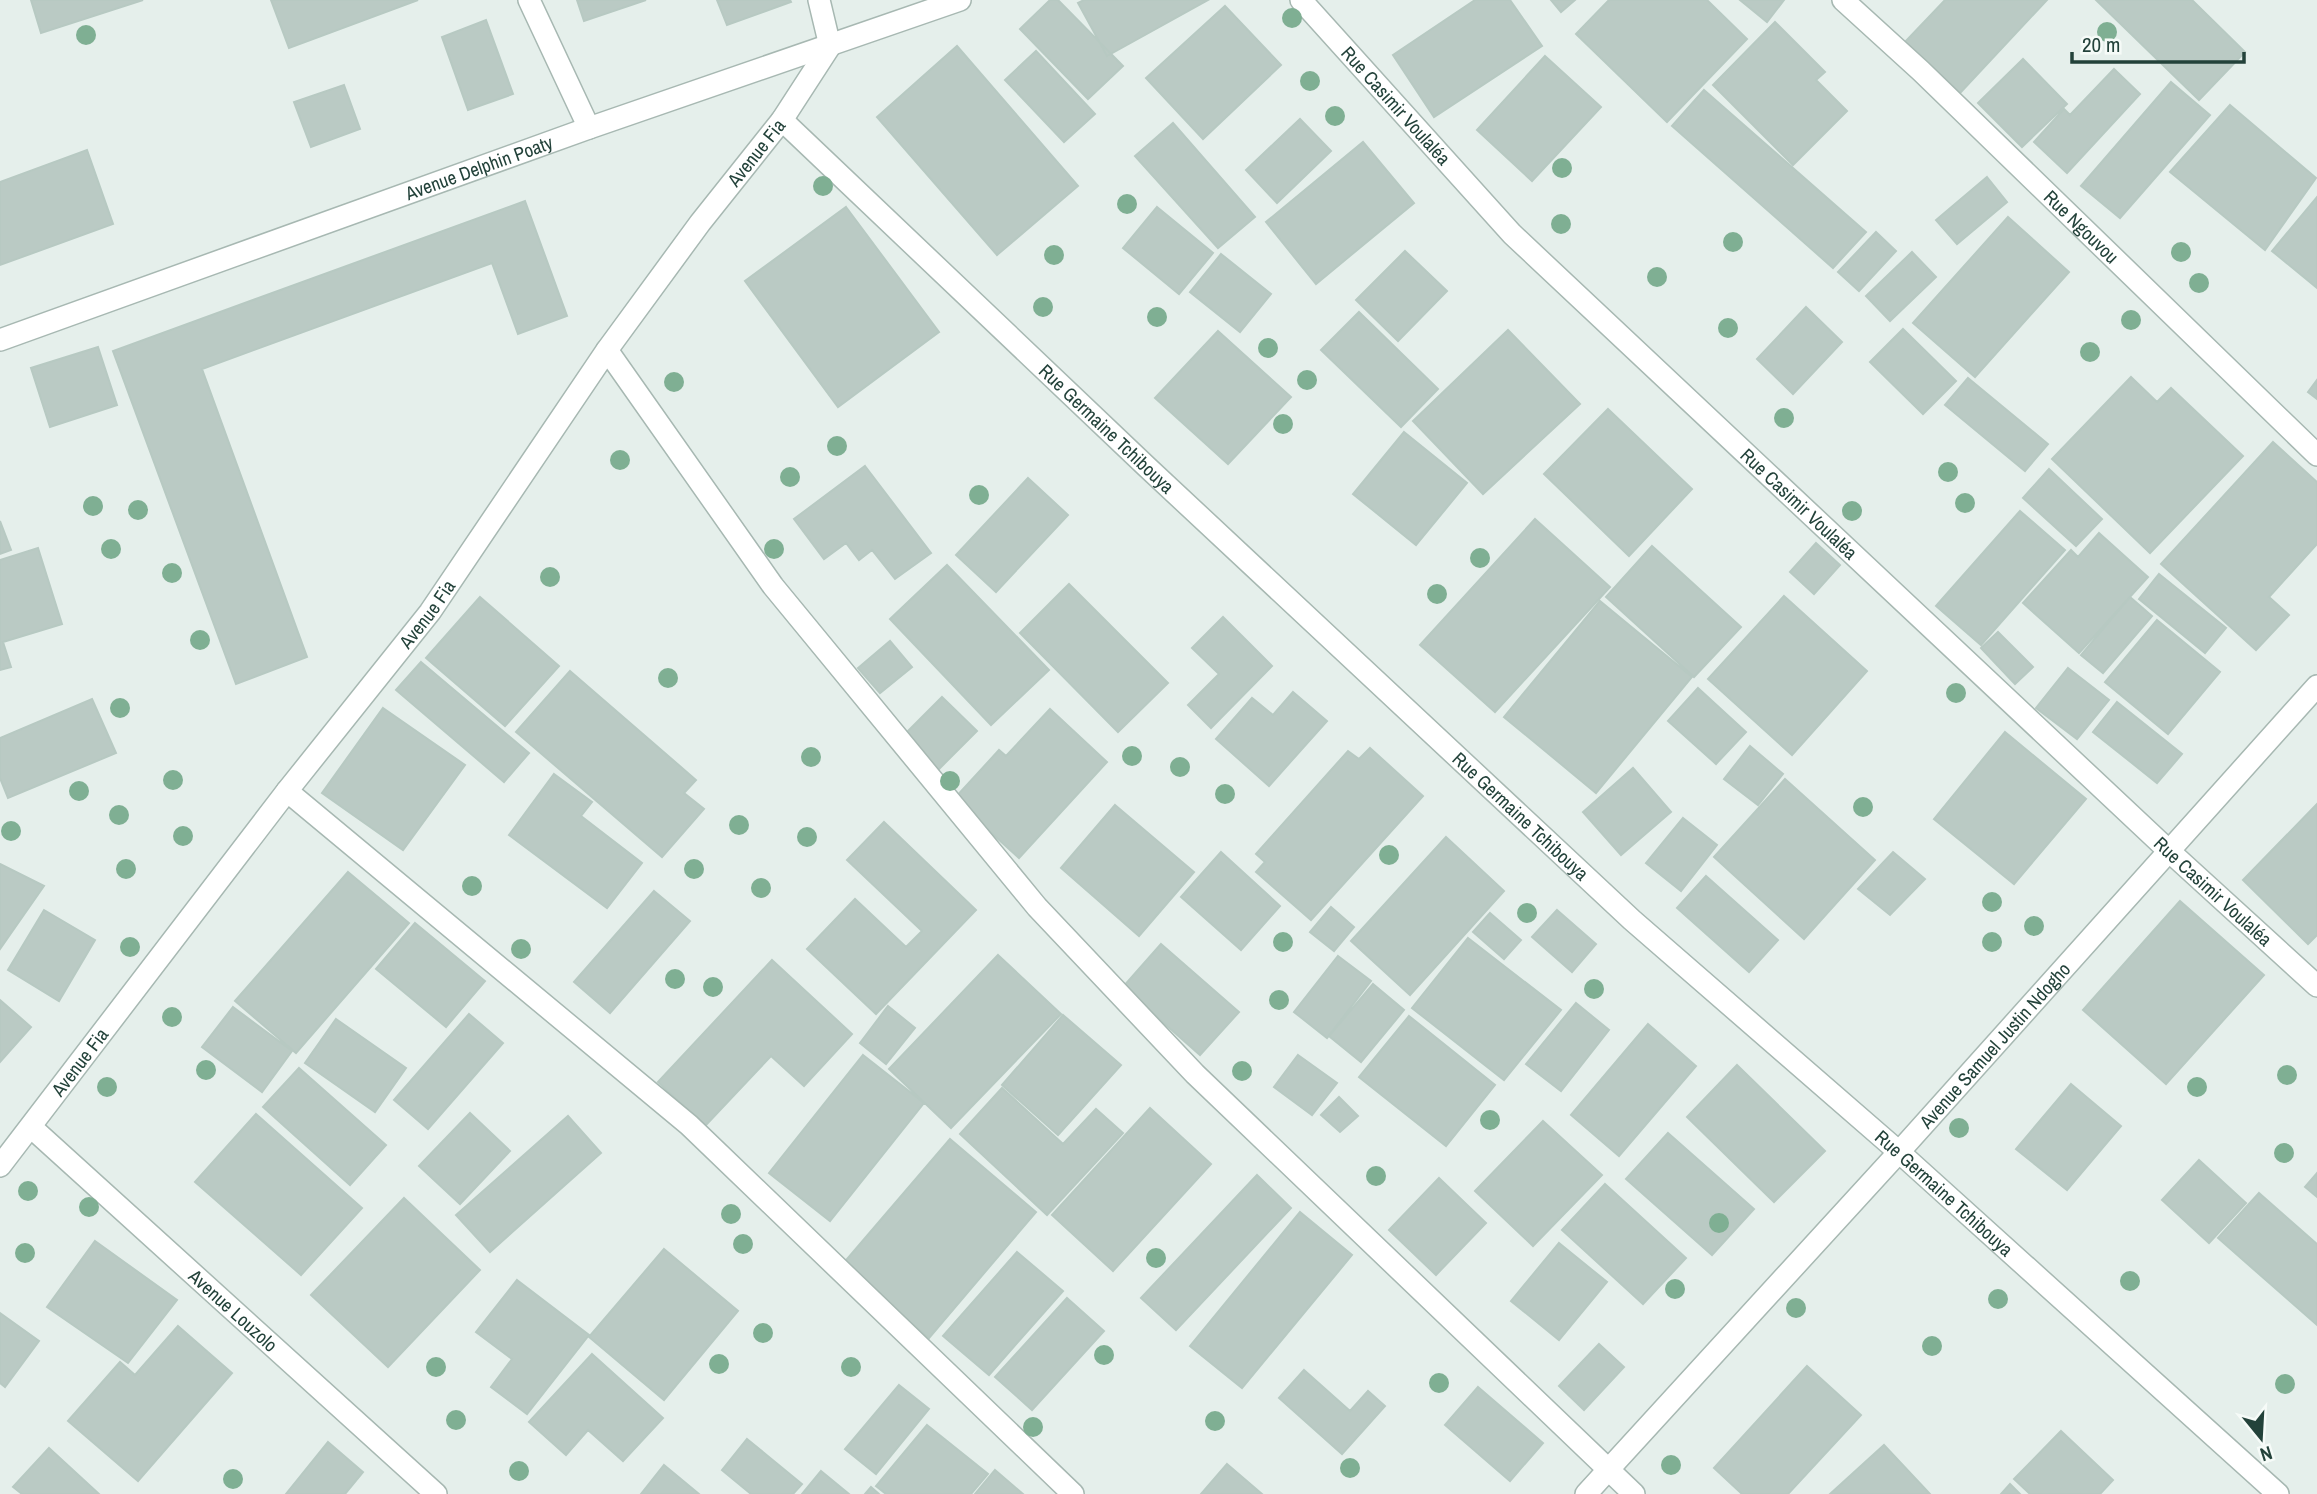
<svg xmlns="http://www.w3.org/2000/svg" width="2317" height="1494" viewBox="0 0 2317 1494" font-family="'Archivo Narrow',sans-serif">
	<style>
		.building { fill: #bacac4; stroke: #b7c9c2; stroke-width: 2 }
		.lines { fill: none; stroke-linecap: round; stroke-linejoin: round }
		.street-casing { stroke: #a7b8b2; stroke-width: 24 }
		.street { stroke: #fff; stroke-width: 21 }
		.tree { fill: #7faf93 }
		.labels { text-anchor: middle; stroke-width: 5; stroke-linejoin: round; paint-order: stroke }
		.street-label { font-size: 19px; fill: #23423a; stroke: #f6fbf8 }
	</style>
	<rect width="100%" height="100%" fill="#e5efeb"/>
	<path class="building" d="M 31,0 L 143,0 L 41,33 Z
		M 271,0 L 418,0 L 289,48 Z
		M 577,0 L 646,0 L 584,21 Z
		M 717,0 L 790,0 L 791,2 L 727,25 Z
		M 1050,0 L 1058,0 L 1123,66 L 1088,99 L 1020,29 Z
		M 1084,0 L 1208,0 L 1107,56 L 1078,3 Z
		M 1475,0 L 1510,0 L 1542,46 L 1434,117 L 1393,55 Z
		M 1551,0 L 1575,0 L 1561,12 Z
		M 1609,0 L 1707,0 L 1747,39 L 1667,122 L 1576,34 Z
		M 1740,0 L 1784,0 L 1767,22 Z
		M 1945,0 L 2047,0 L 1960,93 L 1905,42 Z
		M 2096,0 L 2192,0 L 2245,52 L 2199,100 Z
		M 1225,6 L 1281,65 L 1203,139 L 1146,78 Z
		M 486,20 L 513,94 L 468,110 L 442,37 Z
		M 1775,22 L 1825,72 L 1816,80 L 1847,111 L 1793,165 L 1713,85 Z
		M 957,46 L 1078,186 L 997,255 L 877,117 Z
		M 1036,51 L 1095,114 L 1064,142 L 1005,80 Z
		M 1545,56 L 1601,107 L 1532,181 L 1477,130 Z
		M 2023,59 L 2067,104 L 2022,147 L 1978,103 Z
		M 2114,69 L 2140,94 L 2067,173 L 2034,142 L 2064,109 L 2070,115 Z
		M 2171,82 L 2210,115 L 2120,218 L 2081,186 Z
		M 344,85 L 360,129 L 311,147 L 294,102 Z
		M 1704,90 L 1866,232 L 1833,268 L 1672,126 Z
		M 2230,105 L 2316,178 L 2265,250 L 2170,172 Z
		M 1300,119 L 1331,151 L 1277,203 L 1246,170 Z
		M 1173,123 L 1255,217 L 1218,248 L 1135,156 Z
		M 1363,142 L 1414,203 L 1316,284 L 1266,222 Z
		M 87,150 L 113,224 L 0,265 L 0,182 Z
		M 1987,177 L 2007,202 L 1957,244 L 1936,220 Z
		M 2317,197 L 2317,288 L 2272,251 Z
		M 525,201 L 567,316 L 518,334 L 492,263 L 202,369 L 307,657 L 236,684 L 113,351 Z
		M 846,207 L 939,332 L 838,407 L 745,281 Z
		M 1157,207 L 1213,253 L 1179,294 L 1123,248 Z
		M 2008,217 L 2069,272 L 1975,377 L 1913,323 Z
		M 1876,232 L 1896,251 L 1859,291 L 1838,272 Z
		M 1405,251 L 1447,291 L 1398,341 L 1356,300 Z
		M 1912,252 L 1936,277 L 1890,321 L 1866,296 Z
		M 1221,254 L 1271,294 L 1240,332 L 1190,292 Z
		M 1806,307 L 1842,342 L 1793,394 L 1757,359 Z
		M 1359,312 L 1438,389 L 1401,427 L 1321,350 Z
		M 1903,329 L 1956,381 L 1923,414 L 1870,362 Z
		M 1508,330 L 1580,404 L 1483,494 L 1413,421 Z
		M 1218,331 L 1291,397 L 1228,464 L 1155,398 Z
		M 98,347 L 117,405 L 50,427 L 31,368 Z
		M 2131,377 L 2157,402 L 2171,388 L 2243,456 L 2150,553 L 2052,459 Z
		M 1968,378 L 2048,444 L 2025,471 L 1945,405 Z
		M 2317,380 L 2317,399 L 2308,392 Z
		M 1608,409 L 1692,489 L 1629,556 L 1544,474 Z
		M 1404,432 L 1467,483 L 1416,545 L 1353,494 Z
		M 2273,442 L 2317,482 L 2317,544 L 2269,597 L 2289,615 L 2256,650 L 2161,564 Z
		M 865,466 L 931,553 L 895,579 L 872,550 L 859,560 L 846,543 L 824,559 L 794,519 Z
		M 2049,469 L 2102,519 L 2076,546 L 2023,498 Z
		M 1028,478 L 1068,515 L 996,592 L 956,555 Z
		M 2020,511 L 2065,550 L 1981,645 L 1936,606 Z
		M 1535,519 L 1610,587 L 1495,712 L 1420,645 Z
		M 0,521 L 11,550 L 0,554 Z
		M 2099,533 L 2148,577 L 2079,653 L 2023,603 L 2071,550 L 2078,557 Z
		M 1816,543 L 1840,565 L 1814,594 L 1790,572 Z
		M 1652,546 L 1741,627 L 1694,677 L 1606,597 Z
		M 38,548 L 62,624 L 3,642 L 11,667 L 0,670 L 0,560 Z
		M 947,565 L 1049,670 L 991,725 L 890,619 Z
		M 2159,574 L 2226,628 L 2205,653 L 2139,599 Z
		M 1069,584 L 1168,683 L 1118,732 L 1020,633 Z
		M 1784,596 L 1867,671 L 1792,755 L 1708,679 Z
		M 480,597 L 559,666 L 505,726 L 426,658 Z
		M 2130,597 L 2152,616 L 2103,673 L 2081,655 Z
		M 1600,601 L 1692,677 L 1596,793 L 1504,717 Z
		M 1223,617 L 1272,666 L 1211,728 L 1188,705 L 1219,674 L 1192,648 Z
		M 2157,620 L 2220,672 L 2168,734 L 2105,682 Z
		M 1998,632 L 2033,667 L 2015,684 L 1981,648 Z
		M 890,641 L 912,667 L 880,693 L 858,668 Z
		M 421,662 L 529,753 L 504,782 L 396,690 Z
		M 2068,668 L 2109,700 L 2077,739 L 2036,708 Z
		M 570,671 L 696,780 L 684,793 L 704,809 L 662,857 L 516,732 Z
		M 1698,688 L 1746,732 L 1716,764 L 1668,721 Z
		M 1293,692 L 1327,721 L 1269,786 L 1216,739 L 1252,698 L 1273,715 Z
		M 942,697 L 977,731 L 937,771 L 902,737 Z
		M 92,699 L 116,753 L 8,798 L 0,778 L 0,738 Z
		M 2117,702 L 2182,754 L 2157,783 L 2093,732 Z
		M 383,708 L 465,765 L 403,850 L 322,793 Z
		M 1050,709 L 1107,762 L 1019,858 L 954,799 L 999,750 L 1006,756 Z
		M 2005,732 L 2086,799 L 2014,884 L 1934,819 Z
		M 1750,746 L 1783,774 L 1758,805 L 1724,779 Z
		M 1370,748 L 1423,796 L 1311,920 L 1256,872 L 1265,862 L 1256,854 L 1348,751 L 1359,759 Z
		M 1633,768 L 1671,812 L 1621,855 L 1583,812 Z
		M 554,774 L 592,802 L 581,816 L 642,863 L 607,908 L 509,835 Z
		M 1785,779 L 1875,860 L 1804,939 L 1714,857 Z
		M 2317,804 L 2317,935 L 2308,944 L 2243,880 Z
		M 1115,805 L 1194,872 L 1139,936 L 1061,868 Z
		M 1683,818 L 1717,845 L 1681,891 L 1646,863 Z
		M 884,822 L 976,910 L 876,1014 L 807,949 L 855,899 L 906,947 L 922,931 L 847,860 Z
		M 1446,837 L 1504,891 L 1410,995 L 1351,941 Z
		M 1221,852 L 1280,906 L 1241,950 L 1181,897 Z
		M 1893,852 L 1925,879 L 1890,915 L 1858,889 Z
		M 0,864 L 44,886 L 0,949 Z
		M 348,872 L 409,923 L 296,1053 L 235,1001 Z
		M 1706,876 L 1778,940 L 1749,972 L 1677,908 Z
		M 654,891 L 690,921 L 610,1013 L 574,982 Z
		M 2180,901 L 2264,975 L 2166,1084 L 2083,1010 Z
		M 1331,907 L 1354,927 L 1334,951 L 1310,932 Z
		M 44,910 L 95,940 L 59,1001 L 8,970 Z
		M 1557,910 L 1596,944 L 1572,972 L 1532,937 Z
		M 1490,913 L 1521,940 L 1504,959 L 1473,932 Z
		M 415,923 L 485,981 L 446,1027 L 376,969 Z
		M 1468,938 L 1561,1010 L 1504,1080 L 1412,1008 Z
		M 1161,944 L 1239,1012 L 1200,1055 L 1123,987 Z
		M 998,955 L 1061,1014 L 951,1128 L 889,1069 Z
		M 1338,956 L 1371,981 L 1327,1038 L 1294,1012 Z
		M 772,960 L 852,1034 L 804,1086 L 771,1056 L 705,1126 L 658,1082 Z
		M 1373,984 L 1404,1010 L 1361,1062 L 1329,1036 Z
		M 0,1000 L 31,1027 L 0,1062 Z
		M 1576,1003 L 1609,1030 L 1561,1091 L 1526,1064 Z
		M 888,1006 L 915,1028 L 886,1064 L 860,1043 Z
		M 233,1007 L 292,1051 L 262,1092 L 202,1047 Z
		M 469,1014 L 503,1043 L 428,1129 L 394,1100 Z
		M 1063,1015 L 1121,1065 L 1058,1135 L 1002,1085 Z
		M 1409,1016 L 1495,1085 L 1446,1146 L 1359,1077 Z
		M 336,1019 L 406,1068 L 375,1112 L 305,1063 Z
		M 1648,1024 L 1696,1066 L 1619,1156 L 1571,1115 Z
		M 863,1055 L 924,1103 L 830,1221 L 769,1173 Z
		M 1298,1055 L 1337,1083 L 1312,1115 L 1274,1087 Z
		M 1737,1065 L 1825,1151 L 1774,1202 L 1687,1117 Z
		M 299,1068 L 386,1145 L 350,1185 L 263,1107 Z
		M 2071,1084 L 2121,1126 L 2067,1190 L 2016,1149 Z
		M 1002,1088 L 1063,1144 L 1096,1109 L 1123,1133 L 1047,1215 L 960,1134 Z
		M 1339,1097 L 1358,1116 L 1340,1132 L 1321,1115 Z
		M 1150,1108 L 1211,1164 L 1113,1271 L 1052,1215 Z
		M 470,1113 L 510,1151 L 460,1204 L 419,1166 Z
		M 256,1114 L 362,1208 L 301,1275 L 195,1182 Z
		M 568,1116 L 601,1153 L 490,1252 L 456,1215 Z
		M 1543,1121 L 1602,1175 L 1533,1246 L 1475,1191 Z
		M 1668,1133 L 1754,1209 L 1712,1255 L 1626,1179 Z
		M 950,1139 L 1036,1212 L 929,1338 L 842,1265 Z
		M 2199,1160 L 2246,1203 L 2209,1243 L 2162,1200 Z
		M 2317,1173 L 2317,1197 L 2305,1187 Z
		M 1257,1175 L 1291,1208 L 1176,1330 L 1141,1298 Z
		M 1439,1178 L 1486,1223 L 1436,1275 L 1389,1230 Z
		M 1605,1184 L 1686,1258 L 1643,1304 L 1562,1230 Z
		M 2259,1193 L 2317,1244 L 2317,1325 L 2218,1238 Z
		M 404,1198 L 480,1270 L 388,1367 L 311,1295 Z
		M 1300,1212 L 1352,1255 L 1242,1388 L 1190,1346 Z
		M 95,1241 L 177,1300 L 128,1363 L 47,1307 Z
		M 1559,1243 L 1607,1282 L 1559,1340 L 1511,1301 Z
		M 664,1249 L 738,1311 L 664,1400 L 589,1337 Z
		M 1017,1252 L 1063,1291 L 989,1375 L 943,1336 Z
		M 517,1280 L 589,1335 L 527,1414 L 491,1387 L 512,1359 L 476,1332 Z
		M 1067,1298 L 1104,1331 L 1032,1410 L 995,1377 Z
		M 0,1313 L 39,1341 L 5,1387 L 0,1383 Z
		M 178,1326 L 232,1373 L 138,1481 L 68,1421 L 120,1362 L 135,1375 Z
		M 1599,1344 L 1624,1367 L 1584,1410 L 1559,1386 Z
		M 592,1354 L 663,1418 L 623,1461 L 588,1430 L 566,1455 L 529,1422 Z
		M 1807,1366 L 1861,1415 L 1788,1494 L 1742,1494 L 1714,1468 Z
		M 1304,1370 L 1350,1411 L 1368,1391 L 1385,1406 L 1342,1454 L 1279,1398 Z
		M 899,1385 L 929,1409 L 876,1474 L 845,1449 Z
		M 1478,1387 L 1543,1443 L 1510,1481 L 1445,1425 Z
		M 927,1425 L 988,1474 L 971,1494 L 886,1494 L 876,1486 Z
		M 2061,1431 L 2113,1480 L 2100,1494 L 2030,1494 L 2014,1479 Z
		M 747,1439 L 802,1484 L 793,1494 L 751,1494 L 722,1470 Z
		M 328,1442 L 363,1472 L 345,1494 L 286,1494 Z
		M 1884,1445 L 1930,1494 L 1830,1494 Z
		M 49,1448 L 99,1494 L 22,1494 L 13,1487 Z
		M 1227,1464 L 1262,1494 L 1201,1494 Z
		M 664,1465 L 699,1494 L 641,1494 Z
		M 995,1470 L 1023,1494 L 975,1494 Z
		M 821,1471 L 849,1494 L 802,1494 Z
		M 2010,1484 L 2020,1494 L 2001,1494 Z
		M 871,1487 L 879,1494 L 865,1494 Z"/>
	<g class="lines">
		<g class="street-casing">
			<g id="street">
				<path d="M 529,0 L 589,128"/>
				<path id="s1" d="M 1301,0 L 1512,234 L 2169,851 L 2317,986"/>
				<path id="s2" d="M 1843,0 L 1921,71 L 2317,455"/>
				<path id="s3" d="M 782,120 L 1147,467 L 1632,920 L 1899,1152 L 2278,1494"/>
				<path id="s4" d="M 0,340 L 589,128 L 960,0"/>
				<path d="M 607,350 L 773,586 L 1037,907 L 1195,1074 L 1634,1494"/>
				<path d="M 287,791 L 689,1125 L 1073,1494"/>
				<path id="s5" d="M 31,1127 L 436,1494"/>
				<path id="s6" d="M 0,1166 L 287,791 L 430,612 L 607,350 L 700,223 L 782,120 L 830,46 L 819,0"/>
				<path id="s7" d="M 1586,1494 L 1899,1152 L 2317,686"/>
			</g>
		</g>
		<use href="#street" class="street"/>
	</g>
	<g class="tree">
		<circle cx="1292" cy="18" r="10"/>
		<circle cx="2107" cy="32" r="10"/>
		<circle cx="86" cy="35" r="10"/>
		<circle cx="1310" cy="81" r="10"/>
		<circle cx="1335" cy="116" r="10"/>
		<circle cx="1562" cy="168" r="10"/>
		<circle cx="823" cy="186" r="10"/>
		<circle cx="1127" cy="204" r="10"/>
		<circle cx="1561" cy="224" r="10"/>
		<circle cx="1733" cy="242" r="10"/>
		<circle cx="2181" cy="252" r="10"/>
		<circle cx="1054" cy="255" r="10"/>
		<circle cx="1657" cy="277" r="10"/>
		<circle cx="2199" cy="283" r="10"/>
		<circle cx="1043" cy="307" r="10"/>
		<circle cx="1157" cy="317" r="10"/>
		<circle cx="2131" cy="320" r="10"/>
		<circle cx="1728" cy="328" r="10"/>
		<circle cx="1268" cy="348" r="10"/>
		<circle cx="2090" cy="352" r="10"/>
		<circle cx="1307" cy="380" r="10"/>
		<circle cx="674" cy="382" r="10"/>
		<circle cx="1784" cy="418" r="10"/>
		<circle cx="1283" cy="424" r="10"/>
		<circle cx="837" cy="446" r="10"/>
		<circle cx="620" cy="460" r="10"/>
		<circle cx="1948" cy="472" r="10"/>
		<circle cx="790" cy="477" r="10"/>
		<circle cx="979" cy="495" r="10"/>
		<circle cx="1965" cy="503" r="10"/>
		<circle cx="93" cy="506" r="10"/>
		<circle cx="138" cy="510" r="10"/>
		<circle cx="1852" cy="511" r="10"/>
		<circle cx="111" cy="549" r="10"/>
		<circle cx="774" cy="549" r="10"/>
		<circle cx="1480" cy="558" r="10"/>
		<circle cx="172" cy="573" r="10"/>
		<circle cx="550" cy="577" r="10"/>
		<circle cx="1437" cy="594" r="10"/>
		<circle cx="200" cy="640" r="10"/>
		<circle cx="668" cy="678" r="10"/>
		<circle cx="1956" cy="693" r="10"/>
		<circle cx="120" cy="708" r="10"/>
		<circle cx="1132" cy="756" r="10"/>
		<circle cx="811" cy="757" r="10"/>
		<circle cx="1180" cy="767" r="10"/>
		<circle cx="173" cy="780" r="10"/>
		<circle cx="950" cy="781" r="10"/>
		<circle cx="79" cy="791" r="10"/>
		<circle cx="1225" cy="794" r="10"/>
		<circle cx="1863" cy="807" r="10"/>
		<circle cx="119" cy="815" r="10"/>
		<circle cx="739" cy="825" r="10"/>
		<circle cx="11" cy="831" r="10"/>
		<circle cx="183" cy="836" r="10"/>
		<circle cx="807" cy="837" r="10"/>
		<circle cx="1389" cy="855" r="10"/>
		<circle cx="126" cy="869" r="10"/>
		<circle cx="694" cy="869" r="10"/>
		<circle cx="472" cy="886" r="10"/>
		<circle cx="761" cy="888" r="10"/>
		<circle cx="1992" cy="902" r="10"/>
		<circle cx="1527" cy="913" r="10"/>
		<circle cx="2034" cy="926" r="10"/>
		<circle cx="1283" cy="942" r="10"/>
		<circle cx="1992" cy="942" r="10"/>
		<circle cx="130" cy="947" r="10"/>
		<circle cx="521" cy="949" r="10"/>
		<circle cx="675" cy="979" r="10"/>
		<circle cx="713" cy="987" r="10"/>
		<circle cx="1594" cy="989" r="10"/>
		<circle cx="1279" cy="1000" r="10"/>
		<circle cx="172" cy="1017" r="10"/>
		<circle cx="206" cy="1070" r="10"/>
		<circle cx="1242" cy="1071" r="10"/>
		<circle cx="2287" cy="1075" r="10"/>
		<circle cx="107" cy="1087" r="10"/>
		<circle cx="2197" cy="1087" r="10"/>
		<circle cx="1490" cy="1120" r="10"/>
		<circle cx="1959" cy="1128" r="10"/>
		<circle cx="2284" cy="1153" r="10"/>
		<circle cx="1376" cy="1176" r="10"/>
		<circle cx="28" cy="1191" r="10"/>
		<circle cx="89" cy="1207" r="10"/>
		<circle cx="731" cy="1214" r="10"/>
		<circle cx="1719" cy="1223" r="10"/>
		<circle cx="743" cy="1244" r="10"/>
		<circle cx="25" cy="1253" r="10"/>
		<circle cx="1156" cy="1258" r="10"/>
		<circle cx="2130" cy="1281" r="10"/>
		<circle cx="1675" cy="1289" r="10"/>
		<circle cx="1998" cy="1299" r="10"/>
		<circle cx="1796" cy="1308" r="10"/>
		<circle cx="763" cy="1333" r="10"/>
		<circle cx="1932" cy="1346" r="10"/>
		<circle cx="1104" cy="1355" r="10"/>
		<circle cx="719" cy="1364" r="10"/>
		<circle cx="436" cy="1367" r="10"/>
		<circle cx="851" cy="1367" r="10"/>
		<circle cx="1439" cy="1383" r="10"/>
		<circle cx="2285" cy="1384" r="10"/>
		<circle cx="456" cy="1420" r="10"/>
		<circle cx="1215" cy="1421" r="10"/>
		<circle cx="1033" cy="1427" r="10"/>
		<circle cx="1671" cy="1465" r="10"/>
		<circle cx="1350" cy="1468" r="10"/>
		<circle cx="519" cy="1471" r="10"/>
		<circle cx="233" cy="1479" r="10"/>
	</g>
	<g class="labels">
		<g class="street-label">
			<text dy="7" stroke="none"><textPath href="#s1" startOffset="142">Rue Casimir Voulaléa</textPath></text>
			<text dy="7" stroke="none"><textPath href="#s6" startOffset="1265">Avenue Fia</textPath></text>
			<text dy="7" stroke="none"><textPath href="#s4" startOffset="509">Avenue Delphin Poaty</textPath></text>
			<text dy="7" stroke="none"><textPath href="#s2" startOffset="329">Rue Ngouvou</textPath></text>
			<text dy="7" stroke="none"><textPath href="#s3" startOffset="448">Rue Germaine Tchibouya</textPath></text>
			<text dy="7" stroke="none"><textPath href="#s1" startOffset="709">Rue Casimir Voulaléa</textPath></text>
			<text dy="7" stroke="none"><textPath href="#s6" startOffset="698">Avenue Fia</textPath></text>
			<text dy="7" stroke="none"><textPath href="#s3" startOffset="1015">Rue Germaine Tchibouya</textPath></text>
			<text dy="7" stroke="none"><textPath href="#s1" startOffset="1276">Rue Casimir Voulaléa</textPath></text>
			<text dy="7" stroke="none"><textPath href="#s7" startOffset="607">Avenue Samuel Justin Ndogho</textPath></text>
			<text dy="7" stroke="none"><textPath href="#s6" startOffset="131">Avenue Fia</textPath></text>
			<text dy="7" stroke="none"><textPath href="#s3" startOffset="1582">Rue Germaine Tchibouya</textPath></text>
			<text dy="7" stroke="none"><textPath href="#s5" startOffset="273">Avenue Louzolo</textPath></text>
		</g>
	</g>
	<g transform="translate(2261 1438) rotate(162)" stroke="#f6fbf8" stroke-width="5" paint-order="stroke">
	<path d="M0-5L12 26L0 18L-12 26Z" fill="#23423a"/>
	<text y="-10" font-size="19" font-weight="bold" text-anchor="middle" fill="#23423a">N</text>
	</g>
	<path d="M2072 52v10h172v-10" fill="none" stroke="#23423a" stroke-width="3.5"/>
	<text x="2082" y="52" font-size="21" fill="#23423a" stroke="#f6fbf8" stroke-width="5" paint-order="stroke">20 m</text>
</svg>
